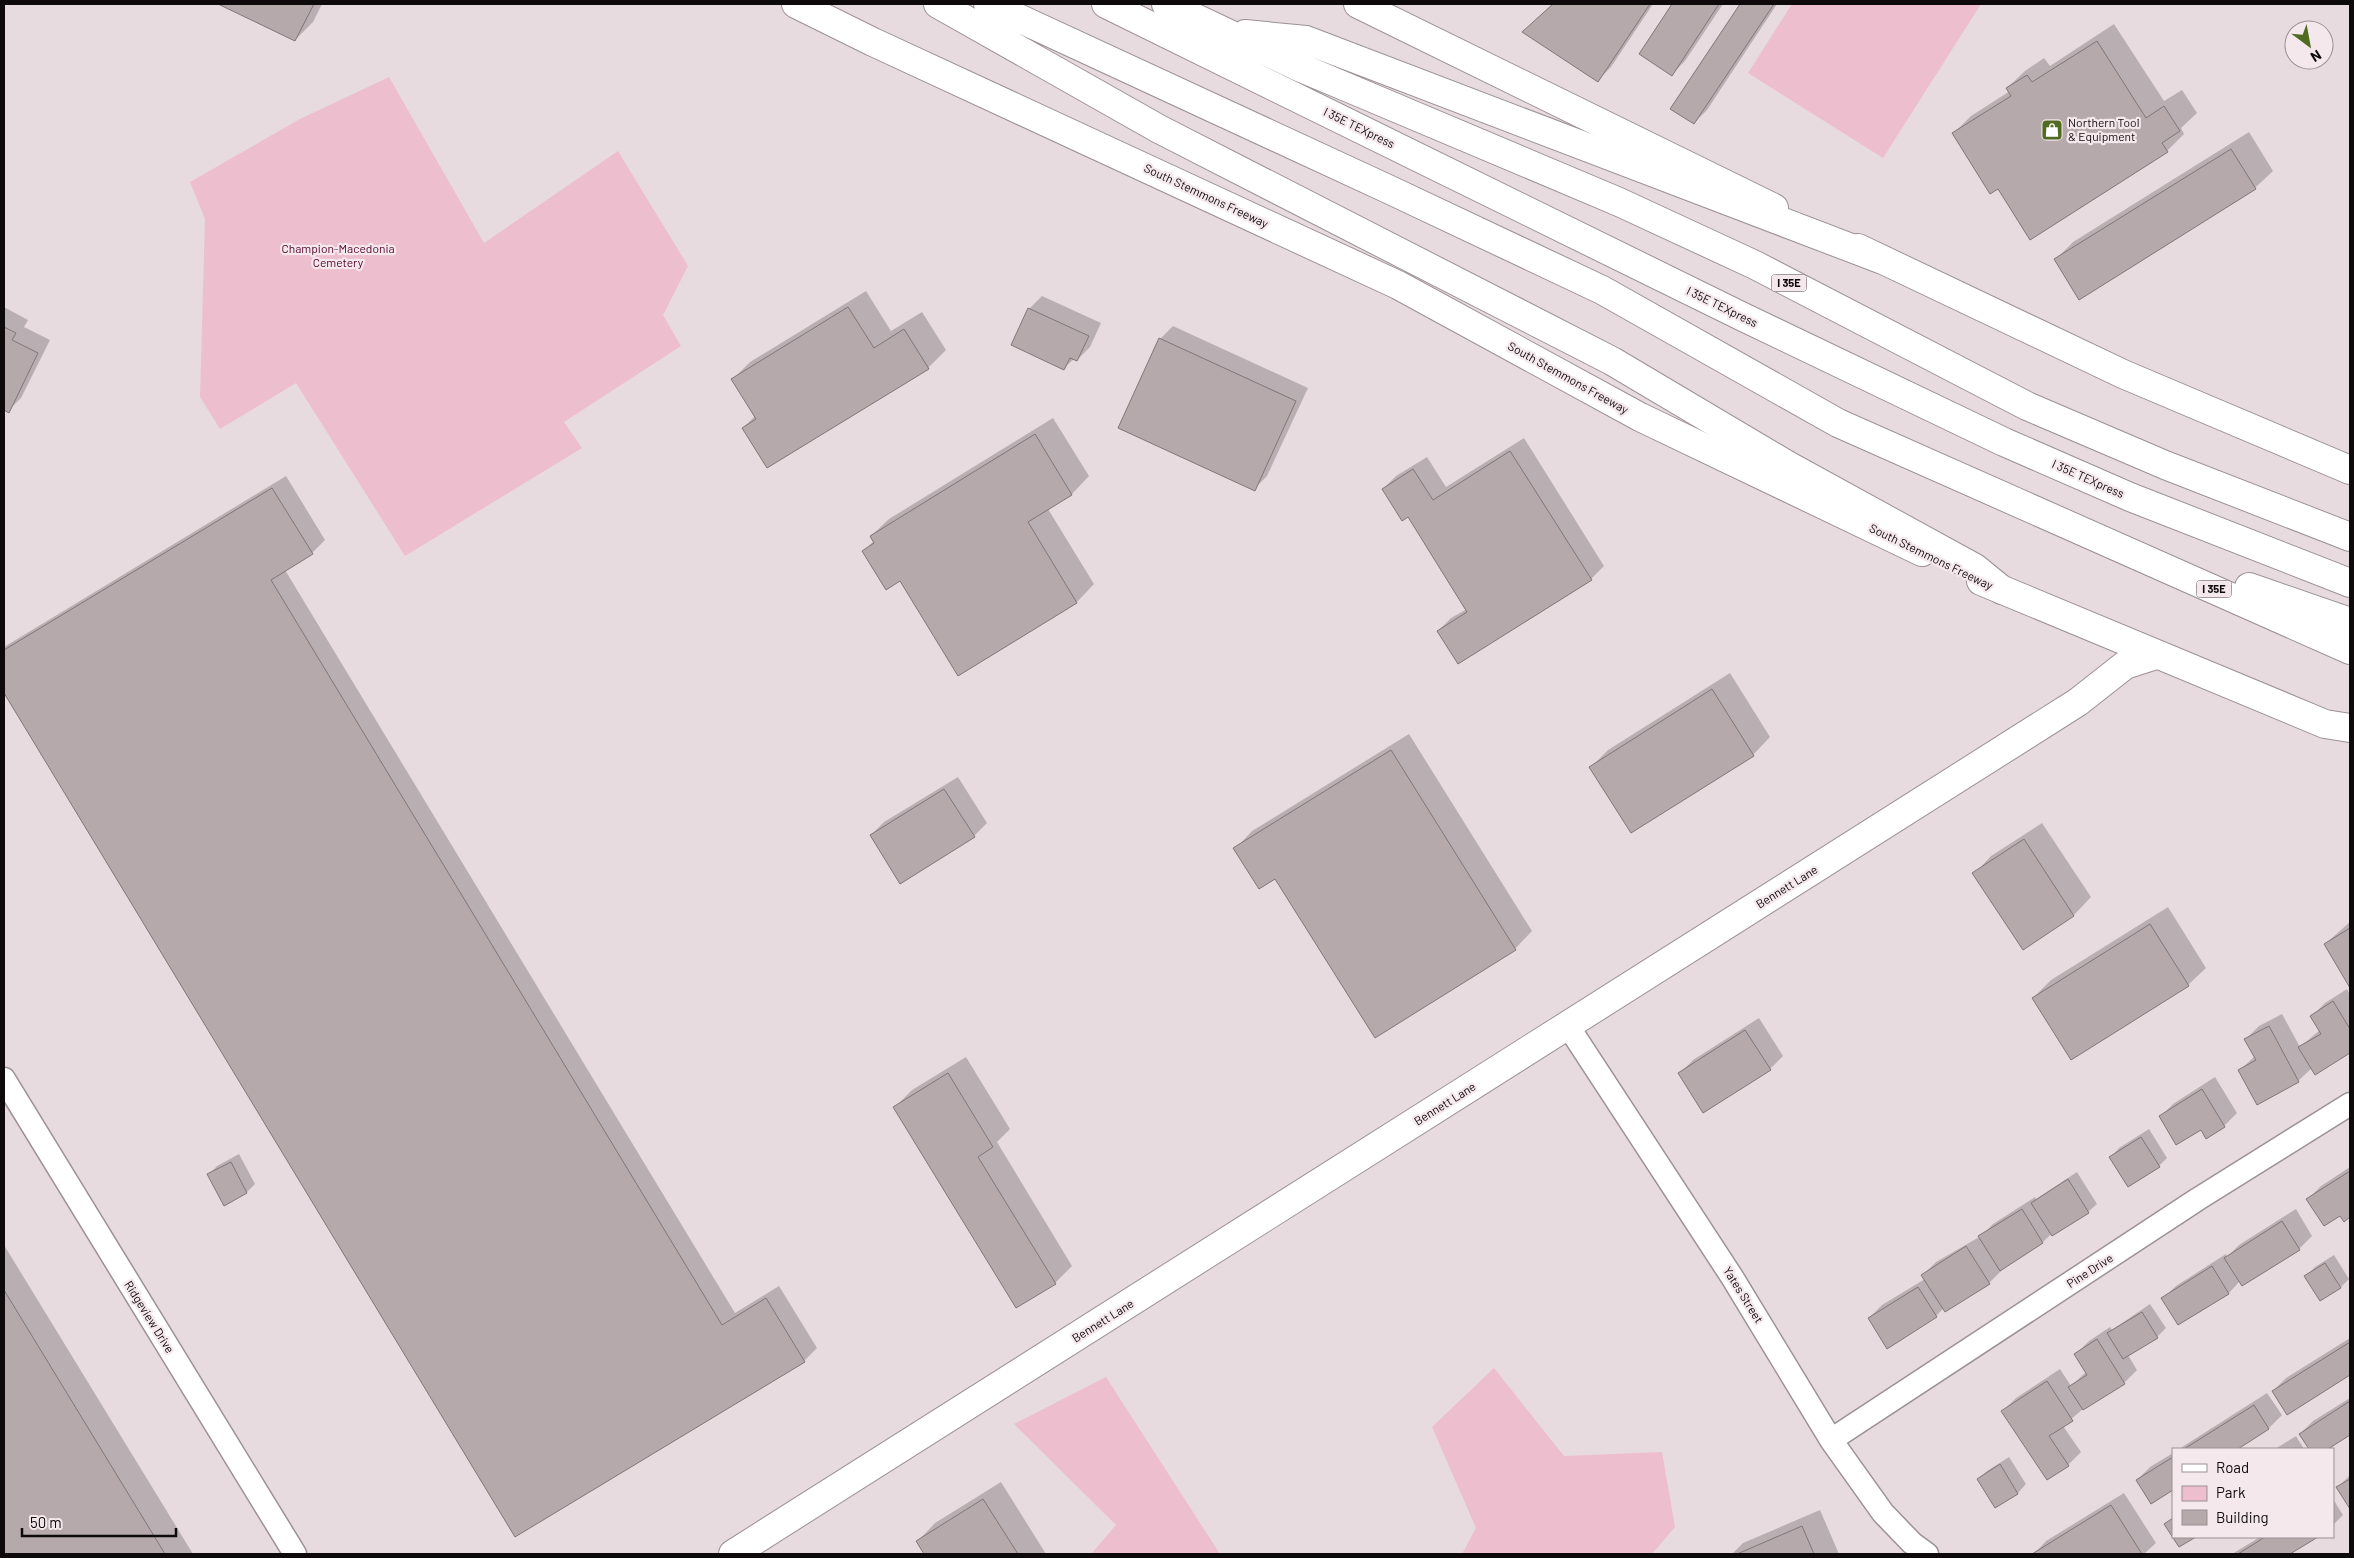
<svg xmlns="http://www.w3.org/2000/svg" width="2354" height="1558" viewBox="0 0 2354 1558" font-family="Barlow,sans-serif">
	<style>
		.green { fill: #edbecd }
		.shadow { fill: #0003 }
		.building { fill: #b5a9ac; stroke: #807578 }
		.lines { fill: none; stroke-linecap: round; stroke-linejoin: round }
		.street-casing { stroke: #9c9194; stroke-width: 25 }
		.secondary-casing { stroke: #9c9194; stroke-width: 30 }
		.highway-casing { stroke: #9c9194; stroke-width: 30 }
		.street { stroke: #fff; stroke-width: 22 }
		.secondary { stroke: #fff; stroke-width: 28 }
		.highway { stroke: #fff; stroke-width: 28 }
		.labels { text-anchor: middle; stroke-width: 4.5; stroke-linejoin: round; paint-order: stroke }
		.shield { fill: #f5e8ec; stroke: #534d4e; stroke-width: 1 }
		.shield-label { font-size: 11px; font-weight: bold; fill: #0e0a0b }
		.poi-label { font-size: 12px; fill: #0e0a0b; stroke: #f5e8ec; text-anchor: start }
		.street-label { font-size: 12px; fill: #0e0a0b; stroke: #f5e8ec }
		.park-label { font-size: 12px; fill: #53042b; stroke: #f5e8ec }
	</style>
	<rect width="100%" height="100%" fill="#e8dbdf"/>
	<path class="green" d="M 1792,4 L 1981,4 L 1883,158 L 1748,73 Z
		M 389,77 L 484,243 L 618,151 L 688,266 L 663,315 L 681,346 L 564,422 L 582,448 L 405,556 L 296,383 L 220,429 L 200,397 L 205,219 L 190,182 L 300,119 Z
		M 1494,1368 L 1564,1456 L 1662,1452 L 1675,1527 L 1652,1554 L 1462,1554 L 1476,1528 L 1432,1427 Z
		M 1106,1377 L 1220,1554 L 1091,1554 L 1116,1525 L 1014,1424 Z"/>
	<path class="shadow" d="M 221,4 L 322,4 L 313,22 L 295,40 Z
		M 1553,4 L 1653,4 L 1611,67 L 1598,80 L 1524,31 Z
		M 1674,4 L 1723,4 L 1685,61 L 1672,74 L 1641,53 Z
		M 1741,4 L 1777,4 L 1707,110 L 1694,123 L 1672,108 Z
		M 2114,24 L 2164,101 L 2182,90 L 2197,113 L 2181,128 L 2184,134 L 2167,151 L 1998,188 L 1953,134 L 1971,116 L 2010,91 L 2007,88 L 2025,71 L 2044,58 L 2050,66 Z
		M 2249,132 L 2273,171 L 2255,188 L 2055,260 L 2073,242 Z
		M 866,291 L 891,331 L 922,312 L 946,350 L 928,368 L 743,428 L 755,416 L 733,379 L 750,362 Z
		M 1042,296 L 1101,323 L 1090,347 L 1077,360 L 1074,359 L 1064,368 L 1029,309 Z
		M 4,307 L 28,320 L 24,327 L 50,340 L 21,398 L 8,411 L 4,409 Z
		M 1173,326 L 1308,388 L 1267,476 L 1254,489 L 1119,427 L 1160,339 Z
		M 1053,418 L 1089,476 L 1072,494 L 1048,509 L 1094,584 L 1077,602 L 958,674 L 900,579 L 863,551 L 874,541 L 871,536 L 889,519 Z
		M 1524,438 L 1604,566 L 1591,579 L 1438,631 L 1451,618 L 1467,609 L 1408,516 L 1383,489 L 1396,476 L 1427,457 L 1446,487 Z
		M 286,476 L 325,540 L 312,553 L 285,570 L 735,1313 L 779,1286 L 817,1348 L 804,1361 L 516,1535 L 4,691 L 4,647 Z
		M 1730,673 L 1770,737 L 1753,755 L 1591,767 L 1608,750 Z
		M 1409,734 L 1532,931 L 1515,949 L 1275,877 L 1235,849 L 1252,831 Z
		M 958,777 L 987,823 L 974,836 L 871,835 L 884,822 Z
		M 2042,823 L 2091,897 L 2074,915 L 2023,948 L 1974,874 L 1991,856 Z
		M 2168,907 L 2206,968 L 2188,985 L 2033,998 L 2051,980 Z
		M 2350,922 L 2350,985 L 2325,944 Z
		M 2347,989 L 2350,995 L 2350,1052 L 2316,1073 L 2312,1068 L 2298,1081 L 2240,1070 L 2255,1056 L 2246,1039 L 2259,1026 L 2282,1014 L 2300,1047 L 2320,1030 L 2312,1016 L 2325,1003 Z
		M 1759,1018 L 1783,1056 L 1770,1069 L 1680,1073 L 1693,1060 Z
		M 966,1057 L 1010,1129 L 997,1142 L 1072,1266 L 1055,1283 L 895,1107 L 912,1090 Z
		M 2215,1077 L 2237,1113 L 2224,1126 L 2201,1128 L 2160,1117 L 2173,1104 Z
		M 2149,1129 L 2167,1158 L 2159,1166 L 2111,1157 L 2119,1148 Z
		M 239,1154 L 255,1184 L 247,1192 L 224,1204 L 208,1175 L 217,1166 Z
		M 2350,1167 L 2350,1216 L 2344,1220 L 2340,1214 L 2308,1199 L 2321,1186 Z
		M 2077,1172 L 2097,1204 L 2088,1212 L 2052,1233 L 2043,1242 L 2001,1268 L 2002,1270 L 1989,1283 L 1944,1308 L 1936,1316 L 1869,1318 L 1882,1305 L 1925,1279 L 1923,1275 L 1936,1262 L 1981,1236 L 1993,1224 L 2035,1197 L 2036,1199 Z
		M 2296,1209 L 2312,1236 L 2299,1249 L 2242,1284 L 2240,1281 L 2229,1293 L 2179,1324 L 2163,1298 L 2176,1286 L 2226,1254 L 2227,1257 L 2239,1245 Z
		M 4,1245 L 193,1554 L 4,1554 Z
		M 2334,1255 L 2349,1279 L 2341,1287 L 2321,1299 L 2306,1276 L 2315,1267 Z
		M 2150,1304 L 2166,1328 L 2157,1337 L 2128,1355 L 2137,1370 L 2124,1383 L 2083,1409 L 2063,1426 L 2081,1452 L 2068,1465 L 2003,1411 L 2016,1398 L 2060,1369 L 2071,1386 L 2087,1371 L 2076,1354 L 2089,1341 L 2110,1327 L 2112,1330 Z
		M 2350,1338 L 2350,1374 L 2287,1413 L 2273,1391 L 2286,1378 Z
		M 2267,1393 L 2282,1415 L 2269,1428 L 2235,1449 L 2179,1449 Z
		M 2350,1398 L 2350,1433 L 2325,1449 L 2310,1449 L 2300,1434 L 2313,1421 Z
		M 2296,1436 L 2304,1449 L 2275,1449 Z
		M 2173,1453 L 2173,1489 L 2137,1480 L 2150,1467 Z
		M 2009,1457 L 2026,1484 L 2018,1493 L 1996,1507 L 1978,1479 L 1987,1471 Z
		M 2350,1475 L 2350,1507 L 2338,1487 Z
		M 1001,1482 L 1046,1554 L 926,1554 L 918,1541 L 935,1523 Z
		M 2124,1493 L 2156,1543 L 2144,1554 L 2034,1554 L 2046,1541 Z
		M 2333,1499 L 2343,1515 L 2333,1525 Z
		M 1820,1510 L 1839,1554 L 1732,1554 L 1743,1543 Z
		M 2260,1537 L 2316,1537 L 2288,1554 L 2232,1554 Z"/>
	<path class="building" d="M 218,4 L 314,4 L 295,41 Z
		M 1553,4 L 1650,4 L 1598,82 L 1522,32 Z
		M 1672,4 L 1719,4 L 1672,76 L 1639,54 Z
		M 1740,4 L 1774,4 L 1694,124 L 1670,109 Z
		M 2097,41 L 2146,118 L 2164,106 L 2180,131 L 2162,143 L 2168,152 L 2030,240 L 1998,189 L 1990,194 L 1952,133 L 2011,96 L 2006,88 L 2027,75 L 2032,82 Z
		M 2231,149 L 2256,189 L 2079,300 L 2054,259 Z
		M 848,307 L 874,348 L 904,329 L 929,369 L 767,468 L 742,428 L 756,419 L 731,379 Z
		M 1028,308 L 1089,336 L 1077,361 L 1070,358 L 1064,370 L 1011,345 Z
		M 4,327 L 16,333 L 12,340 L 38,353 L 9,413 L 4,410 Z
		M 1159,338 L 1296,401 L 1255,491 L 1118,428 Z
		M 1035,434 L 1072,495 L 1028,522 L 1077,603 L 958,676 L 900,581 L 886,590 L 862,551 L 874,543 L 870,536 Z
		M 1510,451 L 1592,580 L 1458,664 L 1437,631 L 1467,612 L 1408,517 L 1402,521 L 1382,489 L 1413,469 L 1433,500 Z
		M 272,488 L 313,554 L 271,580 L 722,1325 L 766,1298 L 805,1362 L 515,1537 L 4,693 L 4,650 Z
		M 1712,689 L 1754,756 L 1631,833 L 1589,767 Z
		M 1391,750 L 1516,950 L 1375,1038 L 1275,879 L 1259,889 L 1233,848 Z
		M 944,789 L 975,837 L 900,884 L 870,835 Z
		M 2024,839 L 2074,916 L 2023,950 L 1972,873 Z
		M 2150,924 L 2189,986 L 2071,1060 L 2032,998 Z
		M 2350,928 L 2350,988 L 2324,944 Z
		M 2333,1001 L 2350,1029 L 2350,1053 L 2315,1075 L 2298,1047 L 2321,1034 L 2310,1016 Z
		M 2269,1026 L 2299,1082 L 2257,1105 L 2238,1070 L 2256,1060 L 2244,1039 Z
		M 1745,1030 L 1771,1070 L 1703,1113 L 1678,1073 Z
		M 948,1073 L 993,1147 L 978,1157 L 1056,1284 L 1016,1308 L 893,1107 Z
		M 2202,1089 L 2225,1127 L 2206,1139 L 2201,1130 L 2176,1145 L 2159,1116 Z
		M 2141,1137 L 2160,1167 L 2128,1187 L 2109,1157 Z
		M 231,1162 L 247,1193 L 224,1206 L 207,1174 Z
		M 2350,1171 L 2350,1217 L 2344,1222 L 2340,1216 L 2324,1226 L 2306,1199 Z
		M 2068,1179 L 2089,1213 L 2052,1236 L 2031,1203 Z
		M 2022,1209 L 2043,1243 L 2000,1271 L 1978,1236 Z
		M 2282,1221 L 2300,1250 L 2242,1286 L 2224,1258 Z
		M 1966,1246 L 1990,1284 L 1945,1312 L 1921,1275 Z
		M 2325,1263 L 2341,1288 L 2320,1301 L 2304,1276 Z
		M 2212,1266 L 2229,1294 L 2178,1325 L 2161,1298 Z
		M 1918,1287 L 1937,1317 L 1887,1349 L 1868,1318 Z
		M 4,1290 L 165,1554 L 4,1554 Z
		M 2142,1312 L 2158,1338 L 2123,1359 L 2107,1333 Z
		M 2097,1339 L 2125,1384 L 2083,1410 L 2068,1387 L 2087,1375 L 2074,1354 Z
		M 2350,1342 L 2350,1375 L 2287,1415 L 2272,1391 Z
		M 2047,1381 L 2073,1421 L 2049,1436 L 2069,1466 L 2047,1480 L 2001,1411 Z
		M 2350,1401 L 2350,1435 L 2328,1449 L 2309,1449 L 2299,1434 Z
		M 2254,1405 L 2269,1429 L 2238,1449 L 2184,1449 Z
		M 2173,1457 L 2173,1490 L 2151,1504 L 2136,1480 Z
		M 2000,1464 L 2018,1494 L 1995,1508 L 1977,1479 Z
		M 2350,1479 L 2350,1509 L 2336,1487 Z
		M 983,1499 L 1018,1554 L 924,1554 L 916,1541 Z
		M 2111,1505 L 2142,1554 L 2032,1554 Z
		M 2173,1518 L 2173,1537 L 2196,1537 L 2179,1547 L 2164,1524 Z
		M 1802,1526 L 1814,1554 L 1737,1554 Z
		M 2265,1537 L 2318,1537 L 2290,1554 L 2238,1554 Z"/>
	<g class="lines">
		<g class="street-casing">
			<path id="street" d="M 1568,1026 L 1732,1277 L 1831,1440 L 1883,1513 L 1912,1543 L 1927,1554
				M 4,1079 L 295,1554
				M 1831,1440 L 2198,1199 L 2350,1104"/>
		</g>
		<g class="secondary-casing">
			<path id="secondary" d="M 796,4 L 873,42 L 1398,285 L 1640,417 L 1922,552
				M 1358,4 L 1774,208
				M 1858,248 L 2123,374 L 2350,470
				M 1981,581 L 2325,724 L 2350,728
				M 733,1554 L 2078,702 L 2125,665 L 2156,655"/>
		</g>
		<g class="highway-casing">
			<path id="highway" d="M 938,4 L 1159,129 L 1612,361 L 1789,466 L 1975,568 L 2002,590
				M 988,4 L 1388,189 L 1602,290 L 1838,423 L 2350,650
				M 1106,4 L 1741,316 L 2004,442 L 2130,497 L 2350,583
				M 1166,4 L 1299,67 L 1619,202 L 1755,265 L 2027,406 L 2165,465 L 2350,537
				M 1245,34 L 1306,40 L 1880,259
				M 2249,587 L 2350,622"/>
		</g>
		<use href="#street" class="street"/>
		<use href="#secondary" class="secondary"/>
		<use href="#highway" class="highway"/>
	</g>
	<defs>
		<g id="shop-square" transform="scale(1.125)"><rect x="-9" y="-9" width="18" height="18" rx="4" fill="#4f6c20" stroke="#f5e8ec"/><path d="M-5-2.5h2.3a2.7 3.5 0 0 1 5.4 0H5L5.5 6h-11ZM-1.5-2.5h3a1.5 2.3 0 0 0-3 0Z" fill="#fff"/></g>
	</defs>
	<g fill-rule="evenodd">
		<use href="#shop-square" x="2052" y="130"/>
	</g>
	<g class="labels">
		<g class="shield">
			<rect x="1771.5" y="274.5" width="35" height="17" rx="4"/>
			<rect x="2196.5" y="580.5" width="35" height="17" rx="4"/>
		</g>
		<g class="shield-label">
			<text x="1789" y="287">I 35E</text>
			<text x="2214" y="593">I 35E</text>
		</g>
		<g class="poi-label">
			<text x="2068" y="127">Northern Tool<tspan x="2068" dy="14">&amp; Equipment</tspan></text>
		</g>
		<g class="street-label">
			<text transform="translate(1359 128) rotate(26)" y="4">I 35E TEXpress</text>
			<text transform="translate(1206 196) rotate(25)" y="4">South Stemmons Freeway</text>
			<text transform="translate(1722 307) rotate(26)" y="4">I 35E TEXpress</text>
			<text transform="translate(1568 378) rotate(29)" y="4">South Stemmons Freeway</text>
			<text transform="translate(2088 479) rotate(24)" y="4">I 35E TEXpress</text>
			<text transform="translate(1931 557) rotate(26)" y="4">South Stemmons Freeway</text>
			<text transform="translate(1787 887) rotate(-32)" y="4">Bennett Lane</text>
			<text transform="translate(1445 1104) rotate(-32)" y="4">Bennett Lane</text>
			<text transform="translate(2090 1271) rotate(-33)" y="4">Pine Drive</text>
			<text transform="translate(1743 1295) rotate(58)" y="4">Yates Street</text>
			<text transform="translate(149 1317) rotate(58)" y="4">Ridgeview Drive</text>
			<text transform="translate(1103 1321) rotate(-32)" y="4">Bennett Lane</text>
		</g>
		<g class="park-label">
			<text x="338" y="253">Champion-Macedonia<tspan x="338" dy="14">Cemetery</tspan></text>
		</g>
	</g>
	<rect width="2354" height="1558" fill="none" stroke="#0e0a0b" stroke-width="10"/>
	<rect x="2172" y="1448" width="162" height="90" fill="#f5e8ec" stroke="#998f92"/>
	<rect x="2182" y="1464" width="25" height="8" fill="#ffffff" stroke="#998f92"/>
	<text x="2216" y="1473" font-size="15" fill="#0e0a0b">Road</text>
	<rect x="2182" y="1486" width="25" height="15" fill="#edbecd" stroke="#998f92"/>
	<text x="2216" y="1498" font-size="15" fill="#0e0a0b">Park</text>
	<rect x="2182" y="1510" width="25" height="15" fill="#b5a9ac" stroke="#998f92"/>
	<text x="2216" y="1523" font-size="15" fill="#0e0a0b">Building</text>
	<g transform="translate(2309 45) rotate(148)"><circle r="24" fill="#f5e8ec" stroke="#998f92"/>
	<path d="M0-4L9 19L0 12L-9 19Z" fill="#4f6c20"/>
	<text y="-8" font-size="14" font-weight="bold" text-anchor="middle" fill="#0e0a0b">N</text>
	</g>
	<path d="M22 1528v8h154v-8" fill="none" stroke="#0e0a0b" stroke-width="2.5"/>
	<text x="30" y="1528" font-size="15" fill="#0e0a0b" stroke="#f5e8ec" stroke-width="4" paint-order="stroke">50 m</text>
</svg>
